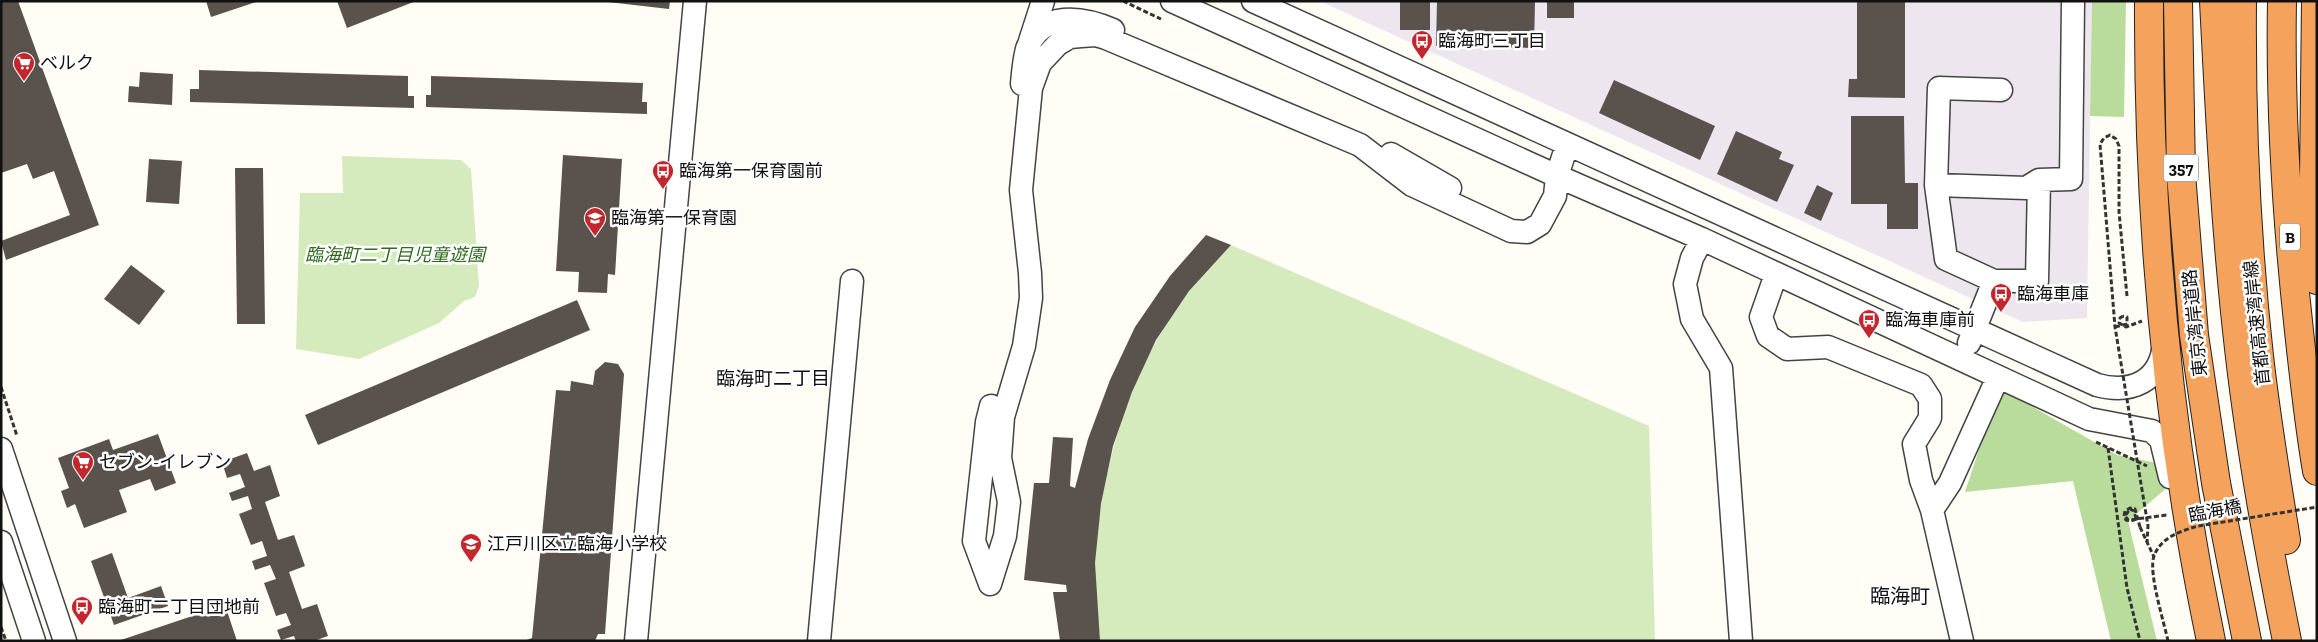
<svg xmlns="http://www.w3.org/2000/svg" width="2318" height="642" viewBox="0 0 2318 642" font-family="'Zilla Slab','Noto Sans JP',serif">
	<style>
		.industrial { fill: #eee6ef }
		.green { fill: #d5ebbd }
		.forest { fill: #b9dc9c }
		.building { fill: #5a524d }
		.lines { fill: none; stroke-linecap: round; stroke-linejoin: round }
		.minor-casing { stroke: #444; stroke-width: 25 }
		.highway-casing { stroke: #222; stroke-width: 30 }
		.path { stroke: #333; stroke-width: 3; stroke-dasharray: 5 2.5; stroke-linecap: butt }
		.minor { stroke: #fff; stroke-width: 22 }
		.highway { stroke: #f5a25d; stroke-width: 28 }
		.path-bridge { stroke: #333; stroke-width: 3; stroke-dasharray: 5 2.5; stroke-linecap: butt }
		.labels { text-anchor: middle; stroke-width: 5; stroke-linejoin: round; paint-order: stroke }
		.shield { fill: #fff; stroke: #585858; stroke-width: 1 }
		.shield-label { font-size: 16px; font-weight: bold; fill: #111 }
		.poi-label { font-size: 18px; fill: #111; stroke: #fff; text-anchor: start }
		.park-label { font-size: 18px; font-style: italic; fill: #2f6b1f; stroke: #fff }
		.street-label { font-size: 18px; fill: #111; stroke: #fff }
		.neighbourhood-label { font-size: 19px; fill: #111; stroke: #fff }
		.quarter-label { font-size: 20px; fill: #111; stroke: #fff }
	</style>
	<rect width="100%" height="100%" fill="#fffdf5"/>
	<path class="industrial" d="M 1324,1 L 2092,1 L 2087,318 L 2023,322 L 1326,4 Z"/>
	<path class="green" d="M 342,156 L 461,160 L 471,169 L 479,286 L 475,297 L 464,301 L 439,323 L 359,359 L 296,349 L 300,193 L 343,193 Z
		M 1231,245 L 1649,426 L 1655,641 L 1100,641 C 1098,615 1093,587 1095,561 C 1101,466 1130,369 1188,292 C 1201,276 1217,260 1231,245 Z"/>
	<path class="forest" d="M 2092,1 L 2126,1 L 2124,117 L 2090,116 Z
		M 2005,391 L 2117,455 L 2157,463 L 2169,486 L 2128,521 L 2157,641 L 2111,641 L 2073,481 L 1965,492 L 1993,407 Z"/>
	<path class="building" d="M 1,1 L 18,1 L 99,225 L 6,260 L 1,241 L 70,215 L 54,171 L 33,179 L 27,164 L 1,173 Z
		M 206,1 L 256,1 L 256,2 L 211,17 Z
		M 337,1 L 416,1 L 347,28 Z
		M 599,1 L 670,1 L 669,9 Z
		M 1400,1 L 1430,1 L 1430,30 L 1400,30 Z
		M 1437,1 L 1535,1 L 1534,48 L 1436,46 Z
		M 1547,1 L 1574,1 L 1574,18 L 1547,18 Z
		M 1857,1 L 1905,1 L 1905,98 L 1848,97 L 1849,79 L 1857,79 Z
		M 199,70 L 408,76 L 408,96 L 414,96 L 414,108 L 190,102 L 190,89 L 199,89 Z
		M 140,72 L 173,74 L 172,105 L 128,102 L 129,86 L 139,87 Z
		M 431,76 L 643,83 L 642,102 L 647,102 L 647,114 L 426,107 L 426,95 L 431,95 Z
		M 1614,80 L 1715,126 L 1700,160 L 1599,113 Z
		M 1851,116 L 1904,116 L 1905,183 L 1918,183 L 1918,229 L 1887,229 L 1887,204 L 1851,204 Z
		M 1736,131 L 1782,152 L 1779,159 L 1794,165 L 1777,202 L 1717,174 Z
		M 563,155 L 622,159 L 615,275 L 608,274 L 607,293 L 578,292 L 579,272 L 556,271 Z
		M 149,159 L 182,161 L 179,204 L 146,202 Z
		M 235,168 L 263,168 L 265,324 L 237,324 Z
		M 1817,185 L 1833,193 L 1821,221 L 1804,213 Z
		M 1206,235 L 1231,245 L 1189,291 L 1156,340 L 1132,392 L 1113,446 L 1101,504 L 1095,563 L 1100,641 L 1060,641 L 1053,592 L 1067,592 L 1066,585 L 1024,580 L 1034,483 L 1049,483 L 1053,437 L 1073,438 L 1070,486 L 1075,488 L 1088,439 L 1110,380 L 1135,327 L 1170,276 Z
		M 131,265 L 165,291 L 139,325 L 104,299 Z
		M 577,300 L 590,330 L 318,445 L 305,415 Z
		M 605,362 L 618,364 L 624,374 L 605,634 L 598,634 L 595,641 L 524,641 L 532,638 L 556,390 L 570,391 L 571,381 L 593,385 L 595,371 Z
		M 158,434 L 176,483 L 155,491 L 150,479 L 119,490 L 127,512 L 84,528 L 75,504 L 67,508 L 61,491 L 69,488 L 58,458 L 109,439 L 113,450 Z
		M 247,453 L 254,471 L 270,465 L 280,496 L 265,502 L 278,540 L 294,535 L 305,566 L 289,572 L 302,609 L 317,604 L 328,636 L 314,641 L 296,641 L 294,636 L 281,640 L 277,630 L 291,625 L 286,613 L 276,616 L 264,583 L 276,579 L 270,565 L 255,570 L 252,561 L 267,556 L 262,541 L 251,545 L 239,514 L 252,509 L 248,496 L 232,501 L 229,493 L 245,487 L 240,474 L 227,478 L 222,462 Z
		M 112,553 L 128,598 L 161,586 L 168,606 L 114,625 L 91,561 Z
		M 225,605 L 237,641 L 121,641 L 121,640 Z"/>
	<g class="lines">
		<g class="minor-casing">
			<path id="minor" d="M 1172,1 L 1557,176 L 1702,239 L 2089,419 L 2152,431 L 2161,440 L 2170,477
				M 1253,1 L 2097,385 C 2131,394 2161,382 2164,343
				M 1030,41 L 1043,1
				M 1022,84 C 1023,72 1024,60 1027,49 C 1041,10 1083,17 1113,30
				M 1391,154 L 1450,188
				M 2039,180 L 2026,188 L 1936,185 L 1946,259 L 1994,281 L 2037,281 L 2039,180 L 2071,179 L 2073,1
				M 1936,185 L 1939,88 L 2001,90
				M 1702,239 L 1692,258 L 1685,284 L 1692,319 L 1721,368 L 1741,641
				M 1776,274 L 1761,317 L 1768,336 L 1787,349 L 1828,347 L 1921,385 L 1930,399 L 1930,418 L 1914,444 L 1921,480 L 1932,510
				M 1969,343 L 1994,281
				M 1,449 L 65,641
				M 1,542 L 34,641
				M 990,584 L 1005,536 L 1009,502 L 1000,458 L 1003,417 L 1024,346 L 1031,298 L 1030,273 L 1021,190 L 1031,88 L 1040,63 L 1058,44 L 1070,37 L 1081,36 L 1096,35 L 1106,38 L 1360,145 L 1412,185 L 1511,231 L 1527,232 L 1540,224 L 1555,196 L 1557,176 L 1567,145
				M 990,584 L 974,541 L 987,422 L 991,406
				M 636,641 L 695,1
				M 819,641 L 852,281
				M 1962,641 L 1932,510 L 1950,483 L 1998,377"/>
		</g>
		<g class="highway-casing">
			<path id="highway" d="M 2149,1 C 2148,215 2167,431 2211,641
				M 2178,1 L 2181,174 L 2194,335 L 2216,483 L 2247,641
				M 2214,1 C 2220,120 2226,239 2240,357 C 2251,452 2268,546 2287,641
				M 2242,1 C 2241,120 2246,239 2259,356 C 2266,418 2276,479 2286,540
				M 2282,1 C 2280,111 2287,222 2299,331 C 2304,378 2309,424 2317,471
				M 2316,1 L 2314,177 L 2317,280"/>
		</g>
		<path class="path" d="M 1123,1 L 1161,19
			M 2123,316 L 2120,318 L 2119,323 L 2126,327 L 2142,321
			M 1,387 L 17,436
			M 2096,442 L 2147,466
			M 2108,448 L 2127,588 L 2140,641
			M 2136,519 L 2134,511 L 2130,509 L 2125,516 L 2128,520 L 2167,515
			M 2140,527 L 2154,557
			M 1,627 L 6,641"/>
		<use href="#minor" class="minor"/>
		<use href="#highway" class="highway"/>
		<path class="path-bridge" d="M 2127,296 L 2119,212 L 2119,146 L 2116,139 L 2110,135 L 2104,138 L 2100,144 L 2115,327 L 2148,526 L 2147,542
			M 2115,327 L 2127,324 L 2127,317 L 2123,316
			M 2136,519 L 2131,521 L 2126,520 L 2124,516 L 2125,511 L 2130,508 L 2135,509 L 2140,527
			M 2168,641 C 2164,622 2148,572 2154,556 C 2161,537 2181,531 2198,526 L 2317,507"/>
	</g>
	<defs>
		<g id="bus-pin" transform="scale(1.125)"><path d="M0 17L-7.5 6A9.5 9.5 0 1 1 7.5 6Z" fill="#c4262e" stroke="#fff"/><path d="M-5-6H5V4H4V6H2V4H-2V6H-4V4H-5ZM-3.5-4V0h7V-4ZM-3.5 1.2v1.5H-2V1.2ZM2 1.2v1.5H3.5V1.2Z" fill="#fff"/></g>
		<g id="supermarket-pin" transform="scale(1.125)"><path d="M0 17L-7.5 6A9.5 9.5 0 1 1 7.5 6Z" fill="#c4262e" stroke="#fff"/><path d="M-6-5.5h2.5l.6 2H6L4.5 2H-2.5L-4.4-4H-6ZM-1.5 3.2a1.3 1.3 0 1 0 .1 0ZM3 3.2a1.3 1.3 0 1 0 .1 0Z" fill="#fff"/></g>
		<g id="school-pin" transform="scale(1.125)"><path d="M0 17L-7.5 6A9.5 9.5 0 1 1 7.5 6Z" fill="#c4262e" stroke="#fff"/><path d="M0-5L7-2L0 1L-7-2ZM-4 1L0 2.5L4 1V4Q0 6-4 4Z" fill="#fff"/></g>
	</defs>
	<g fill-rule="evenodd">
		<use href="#bus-pin" x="1422" y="41"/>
		<use href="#supermarket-pin" x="24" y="63"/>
		<use href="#bus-pin" x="663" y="171"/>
		<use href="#school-pin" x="595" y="218"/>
		<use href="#bus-pin" x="2001" y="294"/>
		<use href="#bus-pin" x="1869" y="320"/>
		<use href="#supermarket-pin" x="83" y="462"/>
		<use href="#school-pin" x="471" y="544"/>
		<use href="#bus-pin" x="82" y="607"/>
	</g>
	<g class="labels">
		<g class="shield">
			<rect x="2163.5" y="154.5" width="35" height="27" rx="4"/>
			<rect x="2280" y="223.5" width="20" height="27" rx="4"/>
		</g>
		<g class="shield-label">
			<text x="2181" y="174">357</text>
			<text x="2290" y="243">B</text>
		</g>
		<g class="poi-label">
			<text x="1438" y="47">臨海町三丁目</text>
			<text x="40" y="69">ベルク</text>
			<text x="679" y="177">臨海第一保育園前</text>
			<text x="611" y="224">臨海第一保育園</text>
			<text x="2017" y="300">臨海車庫</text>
			<text x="1885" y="326">臨海車庫前</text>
			<text x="99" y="468">セブン-イレブン</text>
			<text x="487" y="550">江戸川区立臨海小学校</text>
			<text x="98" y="613">臨海町二丁目団地前</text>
		</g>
		<g class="park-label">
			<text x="395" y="261">臨海町二丁目児童遊園</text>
		</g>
		<g class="street-label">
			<text transform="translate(2195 323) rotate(-96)" y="6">東京湾岸道路</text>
			<text transform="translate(2257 323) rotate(-96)" y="6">首都高速湾岸線</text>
			<text transform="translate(2215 511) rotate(-11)" y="6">臨海橋</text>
		</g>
		<g class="neighbourhood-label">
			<text x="773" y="385">臨海町二丁目</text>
		</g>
		<g class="quarter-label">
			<text x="1900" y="603">臨海町</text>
		</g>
	</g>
	<rect width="2318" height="642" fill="none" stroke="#111111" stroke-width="5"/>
</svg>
